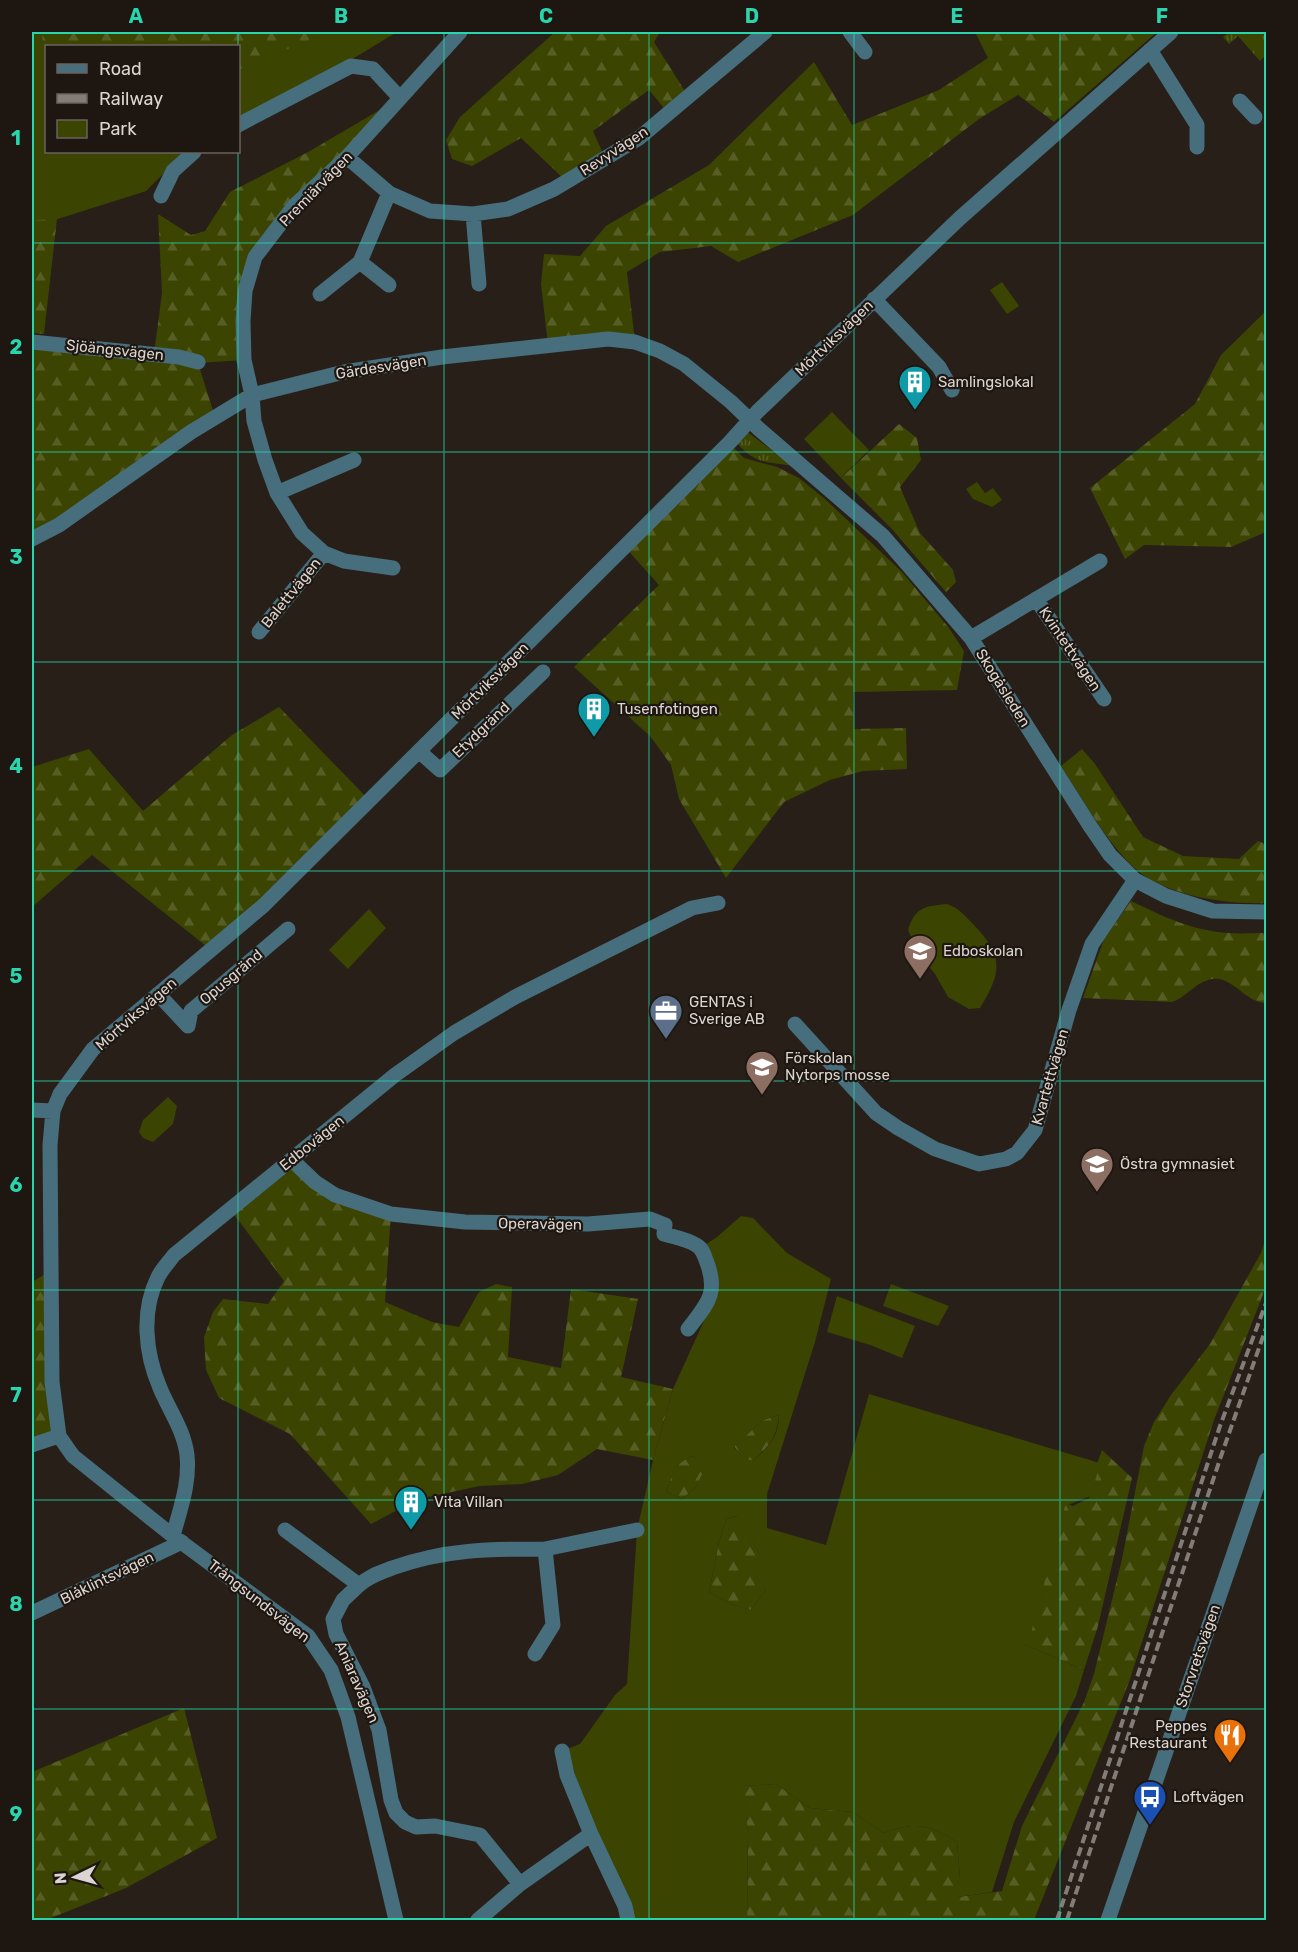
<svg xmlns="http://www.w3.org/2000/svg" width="1298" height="1952" viewBox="0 0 1298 1952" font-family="Rubik,sans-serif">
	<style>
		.grass { fill: url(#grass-tufts) }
		.forest { fill: url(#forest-firs) }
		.park { fill: #3b4401; fill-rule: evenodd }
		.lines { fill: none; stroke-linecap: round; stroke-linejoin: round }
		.minor { stroke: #466e7c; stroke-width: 15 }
		.rail { stroke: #847c77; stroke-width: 4; stroke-dasharray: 9 4.5; stroke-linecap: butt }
		.grid { fill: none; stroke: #28d5ad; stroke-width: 1.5; stroke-opacity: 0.55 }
		.labels { text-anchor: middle; stroke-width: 4.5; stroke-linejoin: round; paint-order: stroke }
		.street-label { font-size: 15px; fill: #dbd5d1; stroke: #1e1610 }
		.poi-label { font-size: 15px; fill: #dbd5d1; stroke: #1e1610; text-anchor: start }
		.neatline { fill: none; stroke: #28d5ad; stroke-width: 2 }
		.grid-label { font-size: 20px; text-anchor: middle; font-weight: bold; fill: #28d5ad }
	</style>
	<defs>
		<pattern id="grass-tufts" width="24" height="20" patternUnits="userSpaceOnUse" patternTransform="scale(1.5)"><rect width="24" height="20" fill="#3b4401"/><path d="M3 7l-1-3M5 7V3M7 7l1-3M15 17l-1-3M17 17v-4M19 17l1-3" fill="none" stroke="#575e25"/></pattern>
		<pattern id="forest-firs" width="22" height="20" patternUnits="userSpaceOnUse" patternTransform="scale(1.5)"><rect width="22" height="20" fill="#3b4401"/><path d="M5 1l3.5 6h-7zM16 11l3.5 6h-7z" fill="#575e25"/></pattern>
	</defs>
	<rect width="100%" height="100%" fill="#281f19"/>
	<path class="grass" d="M 1229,32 L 1266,32 L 1266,55 L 1260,61 L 1238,36 L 1229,44 L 1223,37 Z
		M 746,431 L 793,466 C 766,461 755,465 736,442 Z"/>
	<path class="forest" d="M 32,32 L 397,32 L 239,118 L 238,46 L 46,46 L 46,152 L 146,191 L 57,219 L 44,334 L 32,333 Z
		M 555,32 L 660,32 L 654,42 L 688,96 L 668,113 L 649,90 L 593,131 L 605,158 L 567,182 L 521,138 L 472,166 L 452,159 L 446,140 L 460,117 Z
		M 975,32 L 1157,32 L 1054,122 L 1018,95 L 979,119 L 853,215 L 738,262 L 711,246 L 660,252 L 627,272 L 635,342 L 548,345 L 541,284 L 544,254 L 580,256 L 606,226 L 709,165 L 814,62 L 852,125 L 939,90 L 988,58 Z
		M 400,98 L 255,257 L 244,360 L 198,363 L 215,417 L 32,539 L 32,342 L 154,354 L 162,293 L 158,214 L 191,235 L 205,231 L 230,192 L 310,151 Z
		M 1266,311 L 1266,532 L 1231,547 L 1144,545 L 1125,559 L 1090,488 L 1195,404 L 1221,355 Z
		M 899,424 L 917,438 L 921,460 L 900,487 L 920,533 L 953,570 L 956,582 L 946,592 L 891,528 L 841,478 Z
		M 729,443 L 744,458 L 777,467 L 799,478 L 825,499 L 901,571 L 949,628 L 964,651 L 957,690 L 853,692 L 854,729 L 906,728 L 907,769 L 863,771 L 830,780 L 784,802 L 726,878 L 679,799 L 671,765 L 651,737 L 574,667 L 659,585 L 624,546 Z
		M 279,707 L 370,801 L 211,950 L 92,855 L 32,907 L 32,767 L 89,749 L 143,811 L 232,735 Z
		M 1082,749 L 1095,764 L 1143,837 L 1183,856 L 1239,859 L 1258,841 L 1266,844 L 1266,903 C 1225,905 1159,895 1129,863 C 1102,835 1082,798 1061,766 Z
		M 1131,901 C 1162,916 1193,931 1229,933 C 1241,934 1254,933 1266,933 L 1266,1003 C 1243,1002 1231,972 1208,980 C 1194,984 1185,998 1172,1002 L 1083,998 L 1104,939 Z
		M 292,1160 L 315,1182 L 391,1214 L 385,1302 L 432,1322 L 459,1327 L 479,1292 L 496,1284 L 512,1287 L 508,1357 L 561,1368 L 571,1289 L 638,1299 L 621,1377 L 673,1389 L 653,1460 L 597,1449 L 558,1475 L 522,1484 L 480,1486 L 418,1499 L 371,1524 L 290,1434 L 219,1398 L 206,1370 L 204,1337 L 213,1312 L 223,1299 L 268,1304 L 284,1281 L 230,1209 Z
		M 1266,1237 L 1266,1287 L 1214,1420 L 1129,1682 L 1034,1920 L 747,1920 L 748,1834 L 743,1786 L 776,1784 L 810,1808 L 853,1812 L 884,1833 C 916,1821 929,1825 957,1842 L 960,1879 L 958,1897 L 1002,1891 L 1022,1826 L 1084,1702 L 1094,1674 L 1122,1559 L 1144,1446 L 1154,1422 L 1171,1395 L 1210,1344 L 1261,1253 Z
		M 52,1270 L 59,1436 L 32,1445 L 32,1282 Z
		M 779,1415 C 777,1438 769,1446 753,1461 L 743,1459 L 734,1446 L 763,1420 Z
		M 1102,1450 L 1132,1478 L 1098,1626 L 1084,1670 L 1024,1644 L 1064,1503 L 1073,1506 L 1089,1498 L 1098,1461 Z
		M 693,1456 L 706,1468 L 696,1487 L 682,1499 L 666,1492 C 674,1472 671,1464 693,1456 Z
		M 738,1516 L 760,1555 L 766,1590 L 751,1610 L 731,1604 L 709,1592 L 719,1542 L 726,1519 Z
		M 184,1708 L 217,1838 L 126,1888 L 46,1920 L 32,1920 L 32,1772 Z"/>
	<path class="park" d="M 32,32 L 42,32 L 44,67 L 46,68 L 46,152 L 185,152 L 146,191 L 57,219 L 32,220 Z
		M 328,32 L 397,32 L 341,66 L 239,118 L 238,70 Z
		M 1002,282 L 1019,306 L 1007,314 L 990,290 Z
		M 832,412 L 869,450 L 841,478 L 804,439 Z
		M 977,482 L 985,493 L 993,488 L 1002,500 L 992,507 L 973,499 L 966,489 Z
		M 947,904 C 959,908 964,915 973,924 C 1003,955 1003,971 980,1008 L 969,1009 L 948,997 L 935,974 L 918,953 L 908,930 C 915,907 925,906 947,904 Z
		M 369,909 L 386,928 L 348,969 L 329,950 Z
		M 168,1097 L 177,1106 L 173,1124 L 153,1142 L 143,1138 L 139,1132 L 143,1120 Z
		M 741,1216 L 753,1218 L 787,1253 L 831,1279 L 815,1342 L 767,1494 L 767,1528 L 826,1545 L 869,1394 L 1100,1463 L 1091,1496 L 1065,1506 L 1028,1644 L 1024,1644 L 1084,1670 L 1076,1696 L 1014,1822 L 992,1892 L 958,1897 L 953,1889 L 960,1879 L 957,1842 C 929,1825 916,1821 884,1833 L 853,1812 L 810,1808 L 776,1784 L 744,1786 L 748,1834 L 747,1920 L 628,1920 L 562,1751 L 580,1744 L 615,1695 L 627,1684 L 637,1530 L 653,1460 L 673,1389 L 717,1292 L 703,1246 L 717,1237 ZM 779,1415 C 779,1436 768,1448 753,1461 L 743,1458 L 734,1447 L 763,1420 ZM 693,1456 L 705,1468 L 696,1487 L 682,1499 L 666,1492 C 673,1474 673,1464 693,1456 ZM 737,1516 L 760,1555 L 753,1571 L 766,1590 L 751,1610 L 731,1604 L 709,1592 L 719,1542 L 726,1519 Z
		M 891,1284 L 949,1306 L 938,1326 L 883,1306 Z
		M 837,1296 L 915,1326 L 902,1358 L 870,1345 L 827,1332 Z"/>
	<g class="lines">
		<path class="minor" d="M 850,32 L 865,52
			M 1150,50 L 1197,125 L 1197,147
			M 1240,101 L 1255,117
			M 238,125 L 351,66 L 373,69 L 400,98
			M 347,157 L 389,193 L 430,211 L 473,214 L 508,209 L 554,189 L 639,138 L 765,32
			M 161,196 L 173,171 L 194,152
			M 473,214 L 479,284
			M 360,262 L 389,285
			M 320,294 L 360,262 L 389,193
			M 874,299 L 939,367 L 952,390
			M 32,342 L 179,357 L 198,362
			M 277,493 L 354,460
			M 32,539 L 59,525 L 191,432 L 252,395 L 344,372 L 442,357 L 608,339 L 635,342 L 660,351 L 684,364 L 731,402 L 759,429 L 883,536 L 971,638 L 1090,826 L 1110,855 L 1135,880 L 1166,896 L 1213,911 L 1266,912
			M 393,568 L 344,561 L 324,553 L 302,533 L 277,493 L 265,460 L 254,421 L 252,395 L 244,360 L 243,321 L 245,291 L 255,257 L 294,206 L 347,157 L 460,32
			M 1036,599 L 1104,699
			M 259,632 L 324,553
			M 971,638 L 1100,561
			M 420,752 L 440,770 L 543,672
			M 158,994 L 188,1026 L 191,1011 L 288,929
			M 795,1024 L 876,1113 L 898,1128 L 935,1149 L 979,1164 L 1006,1159 L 1017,1153 L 1035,1130 L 1069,1010 L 1092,944 L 1135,880
			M 32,1110 L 53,1111
			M 292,1160 L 315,1182 L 335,1195 L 391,1214 L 465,1222 L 588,1224 L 650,1219 L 665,1225 L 664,1234 C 674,1237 687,1239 696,1245 C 702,1248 704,1254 706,1260 C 719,1293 708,1303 688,1329
			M 32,1445 L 59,1436
			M 285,1530 L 359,1585 L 343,1600 L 333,1619 L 336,1634 L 363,1687 L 379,1730 L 391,1800 L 396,1813 L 405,1822 L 416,1827 L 435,1826 L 480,1835 L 520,1884
			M 173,1536 C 180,1509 190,1484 187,1455 C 184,1430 169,1410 160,1388 C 145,1353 141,1311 158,1277 C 162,1269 169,1262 174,1255 L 395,1075 L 454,1033 L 515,997 L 692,908 L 718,903
			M 545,1549 L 637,1530
			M 359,1585 C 369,1576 380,1573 392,1568 C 446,1549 489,1549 545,1549 L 553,1625 L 535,1654
			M 32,1613 L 182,1542
			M 562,1751 L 567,1775 L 591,1834
			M 396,1920 L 348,1717 L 331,1670 L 308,1636 L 173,1536 L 73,1456 L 59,1436 L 52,1382 L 50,1145 L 53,1111 L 60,1094 L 93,1049 L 263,906 L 729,443 L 758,411 L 960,218 L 1171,32
			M 478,1920 L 520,1884 L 591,1834 L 625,1906 L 628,1920
			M 1108,1920 L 1266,1460"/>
		<path class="rail" d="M 1057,1920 L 1220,1426 L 1266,1303
			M 1067,1920 L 1220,1459 L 1266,1328"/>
	</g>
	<path class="grid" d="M 238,32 L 238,46M 444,32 L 444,1920M 649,32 L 649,1920M 854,32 L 854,1920M 1060,32 L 1060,1920M 238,152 L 238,1920M 32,243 L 1266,243M 32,452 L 1266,452M 32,662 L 1266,662M 32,871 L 1266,871M 32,1081 L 1266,1081M 32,1290 L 1266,1290M 32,1500 L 1266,1500M 32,1709 L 1266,1709"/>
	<defs>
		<g id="building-pin" transform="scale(1.725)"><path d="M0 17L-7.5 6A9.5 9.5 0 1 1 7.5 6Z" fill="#0f9aa8" stroke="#1e1610"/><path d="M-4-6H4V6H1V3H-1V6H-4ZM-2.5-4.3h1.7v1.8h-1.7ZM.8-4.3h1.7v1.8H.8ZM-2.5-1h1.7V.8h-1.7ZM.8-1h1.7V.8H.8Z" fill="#fff"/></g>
		<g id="school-pin" transform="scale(1.725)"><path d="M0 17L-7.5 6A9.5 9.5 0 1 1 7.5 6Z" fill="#8d6e63" stroke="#1e1610"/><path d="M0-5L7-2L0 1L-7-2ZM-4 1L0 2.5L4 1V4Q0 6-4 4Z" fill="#fff"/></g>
		<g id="office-pin" transform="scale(1.725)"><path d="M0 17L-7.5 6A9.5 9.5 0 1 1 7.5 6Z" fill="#5c6f8a" stroke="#1e1610"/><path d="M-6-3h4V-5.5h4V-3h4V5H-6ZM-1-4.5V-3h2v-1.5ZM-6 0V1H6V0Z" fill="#fff"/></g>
		<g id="restaurant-pin" transform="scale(1.725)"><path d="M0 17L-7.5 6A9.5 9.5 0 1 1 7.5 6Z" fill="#e8710a" stroke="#1e1610"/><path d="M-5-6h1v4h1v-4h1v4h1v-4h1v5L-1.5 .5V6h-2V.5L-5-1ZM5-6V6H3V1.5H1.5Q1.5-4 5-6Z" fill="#fff"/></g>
		<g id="bus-pin" transform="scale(1.725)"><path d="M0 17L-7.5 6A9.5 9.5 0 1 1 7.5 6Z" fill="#1a4fb4" stroke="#1e1610"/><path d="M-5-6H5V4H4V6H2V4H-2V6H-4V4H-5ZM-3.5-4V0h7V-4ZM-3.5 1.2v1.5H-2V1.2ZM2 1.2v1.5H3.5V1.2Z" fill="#fff"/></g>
	</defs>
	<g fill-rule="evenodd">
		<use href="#building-pin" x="915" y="382"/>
		<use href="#building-pin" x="594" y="709"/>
		<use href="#school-pin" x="920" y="951"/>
		<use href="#office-pin" x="666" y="1011"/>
		<use href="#school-pin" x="762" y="1067"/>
		<use href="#school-pin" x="1097" y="1164"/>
		<use href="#building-pin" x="411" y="1502"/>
		<use href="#restaurant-pin" x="1230" y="1735"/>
		<use href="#bus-pin" x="1150" y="1797"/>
	</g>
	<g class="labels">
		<g class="street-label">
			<text transform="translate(614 151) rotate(-33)" y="5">Revyvägen</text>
			<text transform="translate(316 189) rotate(-46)" y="5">Premiärvägen</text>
			<text transform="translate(834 338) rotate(-44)" y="5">Mörtviksvägen</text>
			<text transform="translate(115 350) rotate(6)" y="5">Sjöängsvägen</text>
			<text transform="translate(381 367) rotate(-9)" y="5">Gärdesvägen</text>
			<text transform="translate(291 593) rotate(-51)" y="5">Balettvägen</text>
			<text transform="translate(1070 649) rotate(56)" y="5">Kvintettvägen</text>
			<text transform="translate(490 681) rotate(-45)" y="5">Mörtviksvägen</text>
			<text transform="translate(1003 688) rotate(58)" y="5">Skogåsleden</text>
			<text transform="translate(481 730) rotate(-44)" y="5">Etydgränd</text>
			<text transform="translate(231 977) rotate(-40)" y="5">Opusgränd</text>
			<text transform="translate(136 1014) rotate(-41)" y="5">Mörtviksvägen</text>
			<text transform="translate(1050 1077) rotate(-74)" y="5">Kvartettvägen</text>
			<text transform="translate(312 1143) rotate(-39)" y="5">Edbovägen</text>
			<text transform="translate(540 1224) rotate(1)" y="5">Operavägen</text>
			<text transform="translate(107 1578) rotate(-26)" y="5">Blåklintsvägen</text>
			<text transform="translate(259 1601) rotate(38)" y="5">Trångsundsvägen</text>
			<text transform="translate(1198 1656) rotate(-71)" y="5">Storvretsvägen</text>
			<text transform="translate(357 1682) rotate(66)" y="5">Aniaravägen</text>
		</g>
		<g class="poi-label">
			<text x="938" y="387">Samlingslokal</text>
			<text x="617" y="714">Tusenfotingen</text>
			<text x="943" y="956">Edboskolan</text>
			<text x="689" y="1007">GENTAS i<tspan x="689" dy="17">Sverige AB</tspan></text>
			<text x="785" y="1063">Förskolan<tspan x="785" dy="17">Nytorps mosse</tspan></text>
			<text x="1120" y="1169">Östra gymnasiet</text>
			<text x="434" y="1507">Vita Villan</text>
			<text x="1207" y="1731" text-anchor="end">Peppes<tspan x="1207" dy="17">Restaurant</tspan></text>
			<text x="1173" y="1802">Loftvägen</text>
		</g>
	</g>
	<rect width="1298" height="1952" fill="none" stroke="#1e1610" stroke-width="66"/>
	<rect x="45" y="45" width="195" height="108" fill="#1e1610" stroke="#6a625d" stroke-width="1.5"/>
	<rect x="57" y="64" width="30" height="9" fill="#466e7c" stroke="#6a625d" stroke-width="1.5"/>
	<text x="99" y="75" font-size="18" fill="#dbd5d1">Road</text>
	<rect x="57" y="94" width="30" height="9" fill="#847c77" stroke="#6a625d" stroke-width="1.5"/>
	<text x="99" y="105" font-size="18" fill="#dbd5d1">Railway</text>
	<rect x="57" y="120" width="30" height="18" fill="#3b4401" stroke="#6a625d" stroke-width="1.5"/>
	<text x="99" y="135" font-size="18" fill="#dbd5d1">Park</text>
	<g transform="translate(75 1877) rotate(265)" stroke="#1e1610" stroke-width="4.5" paint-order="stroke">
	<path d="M0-4.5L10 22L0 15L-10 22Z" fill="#dbd5d1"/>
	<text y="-9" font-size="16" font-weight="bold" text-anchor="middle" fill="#dbd5d1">N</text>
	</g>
	<rect x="33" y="33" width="1232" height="1886" class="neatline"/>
	<g class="grid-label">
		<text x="136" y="23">A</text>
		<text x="341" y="23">B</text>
		<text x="546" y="23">C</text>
		<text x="752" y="23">D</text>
		<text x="957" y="23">E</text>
		<text x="1162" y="23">F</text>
		<text x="16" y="145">1</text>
		<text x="16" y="354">2</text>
		<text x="16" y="564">3</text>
		<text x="16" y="773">4</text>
		<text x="16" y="983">5</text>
		<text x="16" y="1192">6</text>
		<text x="16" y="1402">7</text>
		<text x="16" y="1611">8</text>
		<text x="16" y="1821">9</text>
	</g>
</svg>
